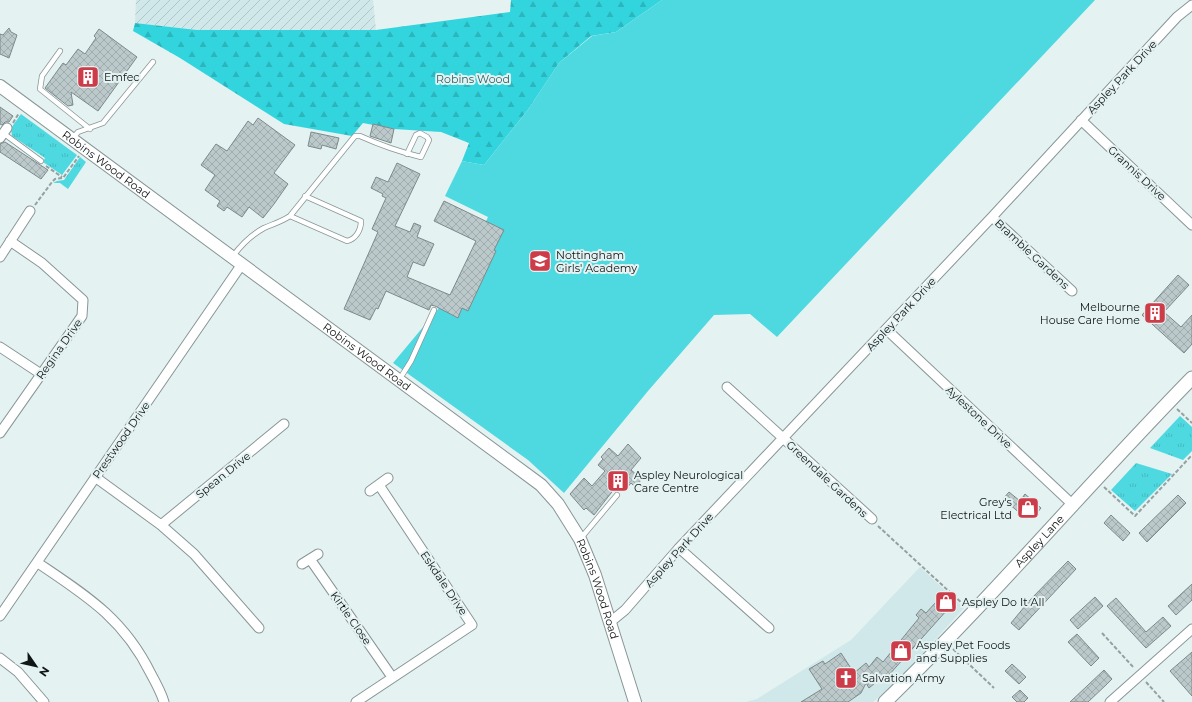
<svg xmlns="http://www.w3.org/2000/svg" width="1192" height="702" viewBox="0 0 1192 702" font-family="Montserrat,sans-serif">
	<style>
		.built { fill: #d0e8e9 }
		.industrial { fill: url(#industrial-furrows) }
		.grass { fill: url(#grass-tufts) }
		.forest { fill: url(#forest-firs) }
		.park { fill: #4ed9e1 }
		.building { fill: url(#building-cross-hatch); stroke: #7d8a8b }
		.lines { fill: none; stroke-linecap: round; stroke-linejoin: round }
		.service-casing { stroke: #899697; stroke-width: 6 }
		.minor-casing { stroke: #899697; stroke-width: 11 }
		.tertiary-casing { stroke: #899697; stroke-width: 14 }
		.secondary-casing { stroke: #899697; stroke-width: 15 }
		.path { stroke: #95a0a0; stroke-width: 2; stroke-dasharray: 4 2; stroke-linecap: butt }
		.service { stroke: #fff; stroke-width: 4.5 }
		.minor { stroke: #fff; stroke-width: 9 }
		.tertiary { stroke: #fff; stroke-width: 12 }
		.secondary { stroke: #fff; stroke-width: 13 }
		.labels { text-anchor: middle; stroke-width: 4; stroke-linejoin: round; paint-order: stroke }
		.poi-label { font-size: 11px; fill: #101515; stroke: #e4f2f2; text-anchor: start }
		.street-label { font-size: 11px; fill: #101515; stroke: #e4f2f2 }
		.park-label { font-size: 11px; fill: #236165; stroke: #e4f2f2 }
	</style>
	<defs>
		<pattern id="industrial-furrows" width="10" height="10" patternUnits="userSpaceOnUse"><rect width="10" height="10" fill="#d0e8e9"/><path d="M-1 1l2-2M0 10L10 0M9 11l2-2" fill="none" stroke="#b2c6c7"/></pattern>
		<pattern id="grass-tufts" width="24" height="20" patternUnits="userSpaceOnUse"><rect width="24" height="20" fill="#4ed9e1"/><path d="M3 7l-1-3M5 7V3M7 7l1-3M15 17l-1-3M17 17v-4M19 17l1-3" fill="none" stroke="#43b9c0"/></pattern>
		<pattern id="forest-firs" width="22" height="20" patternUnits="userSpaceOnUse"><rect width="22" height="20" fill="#32d5de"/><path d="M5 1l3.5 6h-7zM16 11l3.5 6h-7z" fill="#2bb6be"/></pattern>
		<pattern id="building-cross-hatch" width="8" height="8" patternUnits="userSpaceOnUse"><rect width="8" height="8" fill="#bbc9ca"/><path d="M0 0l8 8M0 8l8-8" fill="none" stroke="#a0acad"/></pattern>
	</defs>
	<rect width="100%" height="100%" fill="#e4f2f2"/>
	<path class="built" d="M 920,567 L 964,608 L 895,684 L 873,702 L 746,702 L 757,699 L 851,640 Z"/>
	<path class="industrial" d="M 136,0 L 373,0 L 376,30 L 197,30 L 135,23 Z"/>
	<path class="grass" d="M 21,114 L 77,155 L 62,175 L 43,162 L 45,158 L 12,136 L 11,128 Z
		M 80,157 L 86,162 L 68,189 L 60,183 L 53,183 L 57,181 L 64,180 Z
		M 1180,416 L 1192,427 L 1192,451 L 1183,460 L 1150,448 Z
		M 1136,463 L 1172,474 L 1135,511 L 1111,490 Z"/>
	<path class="forest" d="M 511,0 L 662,0 L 616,32 L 591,36 L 559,63 L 527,111 L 484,165 L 462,161 L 469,143 L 441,132 L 394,129 L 363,123 L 352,136 L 284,124 L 180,58 L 133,31 L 135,23 L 197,30 L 376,30 L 510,12 Z"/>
	<path class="park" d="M 662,0 L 1095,0 L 777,337 L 750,314 L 714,315 L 648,391 L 564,493 L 528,460 L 393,363 L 454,290 L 488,217 L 445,196 L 462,161 L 484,165 L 527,111 L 559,63 L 592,36 L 616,32 Z"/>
	<path class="building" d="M 9,28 L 11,32 L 17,35 L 9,58 L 0,54 L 0,34 L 3,35 Z
		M 99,29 L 137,57 L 98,111 L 71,92 L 73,105 L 68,106 L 45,88 L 63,63 L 66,65 L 78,49 L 85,54 L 96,38 L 94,36 Z
		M 0,107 L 13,116 L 9,122 L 5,122 L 2,125 L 0,124 Z
		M 258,118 L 295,145 L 274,173 L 288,184 L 274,204 L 263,218 L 249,207 L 242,217 L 227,207 L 224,211 L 217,206 L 220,201 L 205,190 L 215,175 L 201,165 L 216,144 L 227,151 L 248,121 L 253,125 Z
		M 373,124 L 394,129 L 391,143 L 370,136 Z
		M 311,132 L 339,138 L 336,149 L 322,145 L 321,149 L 308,146 Z
		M 5,142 L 48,170 L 41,179 L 0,152 L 0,144 Z
		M 397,163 L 420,174 L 395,226 L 410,232 L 414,223 L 421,226 L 417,237 L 434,244 L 424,266 L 413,262 L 407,277 L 450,295 L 476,241 L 434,221 L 444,201 L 504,230 L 494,250 L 496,251 L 468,311 L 462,308 L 458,318 L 435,306 L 431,305 L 429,310 L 386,291 L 378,309 L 376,308 L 370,320 L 344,309 L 378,232 L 372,229 L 386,198 L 382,196 L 383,194 L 371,188 L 376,177 L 388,182 Z
		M 1178,275 L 1189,285 L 1164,312 L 1181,327 L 1192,315 L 1192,344 L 1184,353 L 1142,315 Z
		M 628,444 L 641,458 L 631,470 L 642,479 L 635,487 L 631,483 L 625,490 L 618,484 L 594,515 L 586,508 L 584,510 L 570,494 L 584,478 L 592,486 L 605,471 L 598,465 L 603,459 L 601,457 L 609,448 L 618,456 Z
		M 1009,492 L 1020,501 L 1025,494 L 1041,508 L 1033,518 L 1030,516 L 1027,519 L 1003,499 Z
		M 1178,495 L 1186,503 L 1147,542 L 1139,533 Z
		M 1111,515 L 1130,533 L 1123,541 L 1104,523 Z
		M 1068,561 L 1076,569 L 1019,630 L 1011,623 L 1030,600 Z
		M 1192,584 L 1192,600 L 1176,615 L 1168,606 Z
		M 946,591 L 956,600 L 888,676 L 886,674 L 869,688 L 866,683 L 861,693 L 848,702 L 801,702 L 822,689 L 809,669 L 823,661 L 825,664 L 841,653 L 854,673 L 866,663 L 869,667 L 877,657 L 883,662 L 919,618 L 916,615 L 921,609 L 926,613 Z
		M 1095,597 L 1103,606 L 1078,629 L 1070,620 Z
		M 1116,598 L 1146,632 L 1163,617 L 1171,626 L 1146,648 L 1107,606 Z
		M 1077,634 L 1099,658 L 1091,666 L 1068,642 Z
		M 1192,652 L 1192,696 L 1170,671 Z
		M 1012,664 L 1026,677 L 1019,684 L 1005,671 Z
		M 1104,670 L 1112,679 L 1106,685 L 1088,702 L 1070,702 Z
		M 1020,690 L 1028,698 L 1024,702 L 1017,702 L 1012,697 Z"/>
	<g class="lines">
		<g class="service-casing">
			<path id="service" d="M 60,51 L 42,76 L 40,89 L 90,129
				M 3,133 L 41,161
				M 73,138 L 78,132 L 103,123 L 153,62
				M 290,216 L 347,241 C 356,239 361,230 361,221 L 305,196
				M 233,256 C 242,244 251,235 264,228 C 273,224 281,222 290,216 L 355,136 L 360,136 C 380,145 400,152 421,157 L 429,140 L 427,137 L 420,133 L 416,135 L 407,154
				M 399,380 L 411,361 L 434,310
				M 581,538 L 617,495"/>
		</g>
		<g class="minor-casing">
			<path id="minor" d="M 1081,120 L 1192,225
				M 0,138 L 7,128
				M 992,217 L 1072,291
				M 0,257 L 30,211
				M 886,329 L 1072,504
				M 0,347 L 41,374
				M 727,387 L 872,519
				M 0,433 L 82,316 L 83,300 L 42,263 L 10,241
				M 95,477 L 161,525 L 194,554 L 259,628
				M 370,491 L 388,478
				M 161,525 L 284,424
				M 679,548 L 769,628
				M 310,559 L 392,677
				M 38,563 C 87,596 124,619 151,674 C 156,683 161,692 164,702
				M 302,564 L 318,554
				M 0,616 L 242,264
				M 608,619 L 614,619 L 625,610 L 679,548 L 992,217 L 1177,17 L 1192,5
				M 0,658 L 18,672 L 44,702
				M 356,702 L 472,625 L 379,485
				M 1110,702 L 1192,629"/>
		</g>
		<g class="tertiary-casing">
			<g id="tertiary">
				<path id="s1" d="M 0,86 L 541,485 L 558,504 L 580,539 L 595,575 L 635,702"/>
			</g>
		</g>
		<g class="secondary-casing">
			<g id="secondary">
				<path id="s2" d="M 885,702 C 992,598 1088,484 1192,378"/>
			</g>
		</g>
		<path class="path" d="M 13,123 L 19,113
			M 46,166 L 62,177
			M 35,205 L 52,182 L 55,179 L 63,178 L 79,156
			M 1177,409 L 1192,423
			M 1104,487 L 1135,516 L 1192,455
			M 878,526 L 965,606
			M 1102,633 L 1134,668
			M 953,649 L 994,688
			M 1146,682 L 1164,702"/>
		<use href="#service" class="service"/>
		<use href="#minor" class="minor"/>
		<use href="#tertiary" class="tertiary"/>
		<use href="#secondary" class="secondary"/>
	</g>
	<defs>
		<g id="building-square" transform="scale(1.15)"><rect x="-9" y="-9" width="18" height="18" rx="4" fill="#cd3d49" stroke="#e4f2f2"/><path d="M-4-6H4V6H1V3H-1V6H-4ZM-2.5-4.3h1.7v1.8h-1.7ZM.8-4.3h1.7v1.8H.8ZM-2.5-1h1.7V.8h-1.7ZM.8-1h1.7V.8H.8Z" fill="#fff"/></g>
		<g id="school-square" transform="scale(1.15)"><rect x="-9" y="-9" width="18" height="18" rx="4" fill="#cd3d49" stroke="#e4f2f2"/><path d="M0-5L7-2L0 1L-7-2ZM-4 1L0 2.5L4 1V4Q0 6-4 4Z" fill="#fff"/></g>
		<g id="shop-square" transform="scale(1.15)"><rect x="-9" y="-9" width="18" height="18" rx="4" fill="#cd3d49" stroke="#e4f2f2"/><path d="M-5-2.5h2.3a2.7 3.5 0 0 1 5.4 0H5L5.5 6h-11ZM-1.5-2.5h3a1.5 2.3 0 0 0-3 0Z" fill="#fff"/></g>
		<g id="church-square" transform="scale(1.15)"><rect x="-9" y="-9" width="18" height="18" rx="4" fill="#cd3d49" stroke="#e4f2f2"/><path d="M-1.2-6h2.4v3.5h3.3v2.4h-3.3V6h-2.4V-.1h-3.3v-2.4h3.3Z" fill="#fff"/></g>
	</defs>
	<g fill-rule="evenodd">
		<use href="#building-square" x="88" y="77"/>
		<use href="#school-square" x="540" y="261"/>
		<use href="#building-square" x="1155" y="313"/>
		<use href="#building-square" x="618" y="481"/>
		<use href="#shop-square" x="1028" y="508"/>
		<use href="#shop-square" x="946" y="602"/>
		<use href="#shop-square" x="901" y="651"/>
		<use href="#church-square" x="846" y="678"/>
	</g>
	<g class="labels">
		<g class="poi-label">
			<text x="104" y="81">Emfec</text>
			<text x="556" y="259">Nottingham<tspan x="556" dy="13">Girls' Academy</tspan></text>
			<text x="1140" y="311" text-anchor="end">Melbourne<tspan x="1140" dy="13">House Care Home</tspan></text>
			<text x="634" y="479">Aspley Neurological<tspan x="634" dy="13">Care Centre</tspan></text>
			<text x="1012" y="506" text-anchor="end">Grey's<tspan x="1012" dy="13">Electrical Ltd</tspan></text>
			<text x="962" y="606">Aspley Do It All</text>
			<text x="916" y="649">Aspley Pet Foods<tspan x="916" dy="13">and Supplies</tspan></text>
			<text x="862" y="682">Salvation Army</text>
		</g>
		<g class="street-label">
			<text transform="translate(1122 77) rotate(-47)" y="4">Aspley Park Drive</text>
			<text dy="4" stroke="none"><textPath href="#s1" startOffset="132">Robins Wood Road</textPath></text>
			<text transform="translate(1137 173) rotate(43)" y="4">Grannis Drive</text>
			<text transform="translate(1032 254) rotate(43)" y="4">Bramble Gardens</text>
			<text transform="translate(901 314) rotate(-47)" y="4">Aspley Park Drive</text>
			<text transform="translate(59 349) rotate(-55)" y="4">Regina Drive</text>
			<text dy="4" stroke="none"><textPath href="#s1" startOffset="456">Robins Wood Road</textPath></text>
			<text transform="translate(979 417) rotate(43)" y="4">Aylestone Drive</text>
			<text transform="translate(121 440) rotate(-55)" y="4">Prestwood Drive</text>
			<text transform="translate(223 475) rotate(-39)" y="4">Spean Drive</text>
			<text transform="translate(827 479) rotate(43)" y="4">Greendale Gardens</text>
			<text dy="4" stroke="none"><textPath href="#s2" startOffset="223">Aspley Lane</textPath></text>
			<text transform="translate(679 550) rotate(-48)" y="4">Aspley Park Drive</text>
			<text transform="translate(444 583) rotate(56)" y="4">Eskdale Drive</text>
			<text dy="4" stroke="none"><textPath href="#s1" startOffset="792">Robins Wood Road</textPath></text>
			<text transform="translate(351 618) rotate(55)" y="4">Kirtle Close</text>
		</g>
		<g class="park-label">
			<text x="473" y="83">Robins Wood</text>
		</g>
	</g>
	<g transform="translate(36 666) rotate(124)" stroke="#e4f2f2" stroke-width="3" paint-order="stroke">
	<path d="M0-3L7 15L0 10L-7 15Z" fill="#101515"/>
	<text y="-6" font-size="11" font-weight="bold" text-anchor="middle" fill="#101515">N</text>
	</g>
</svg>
